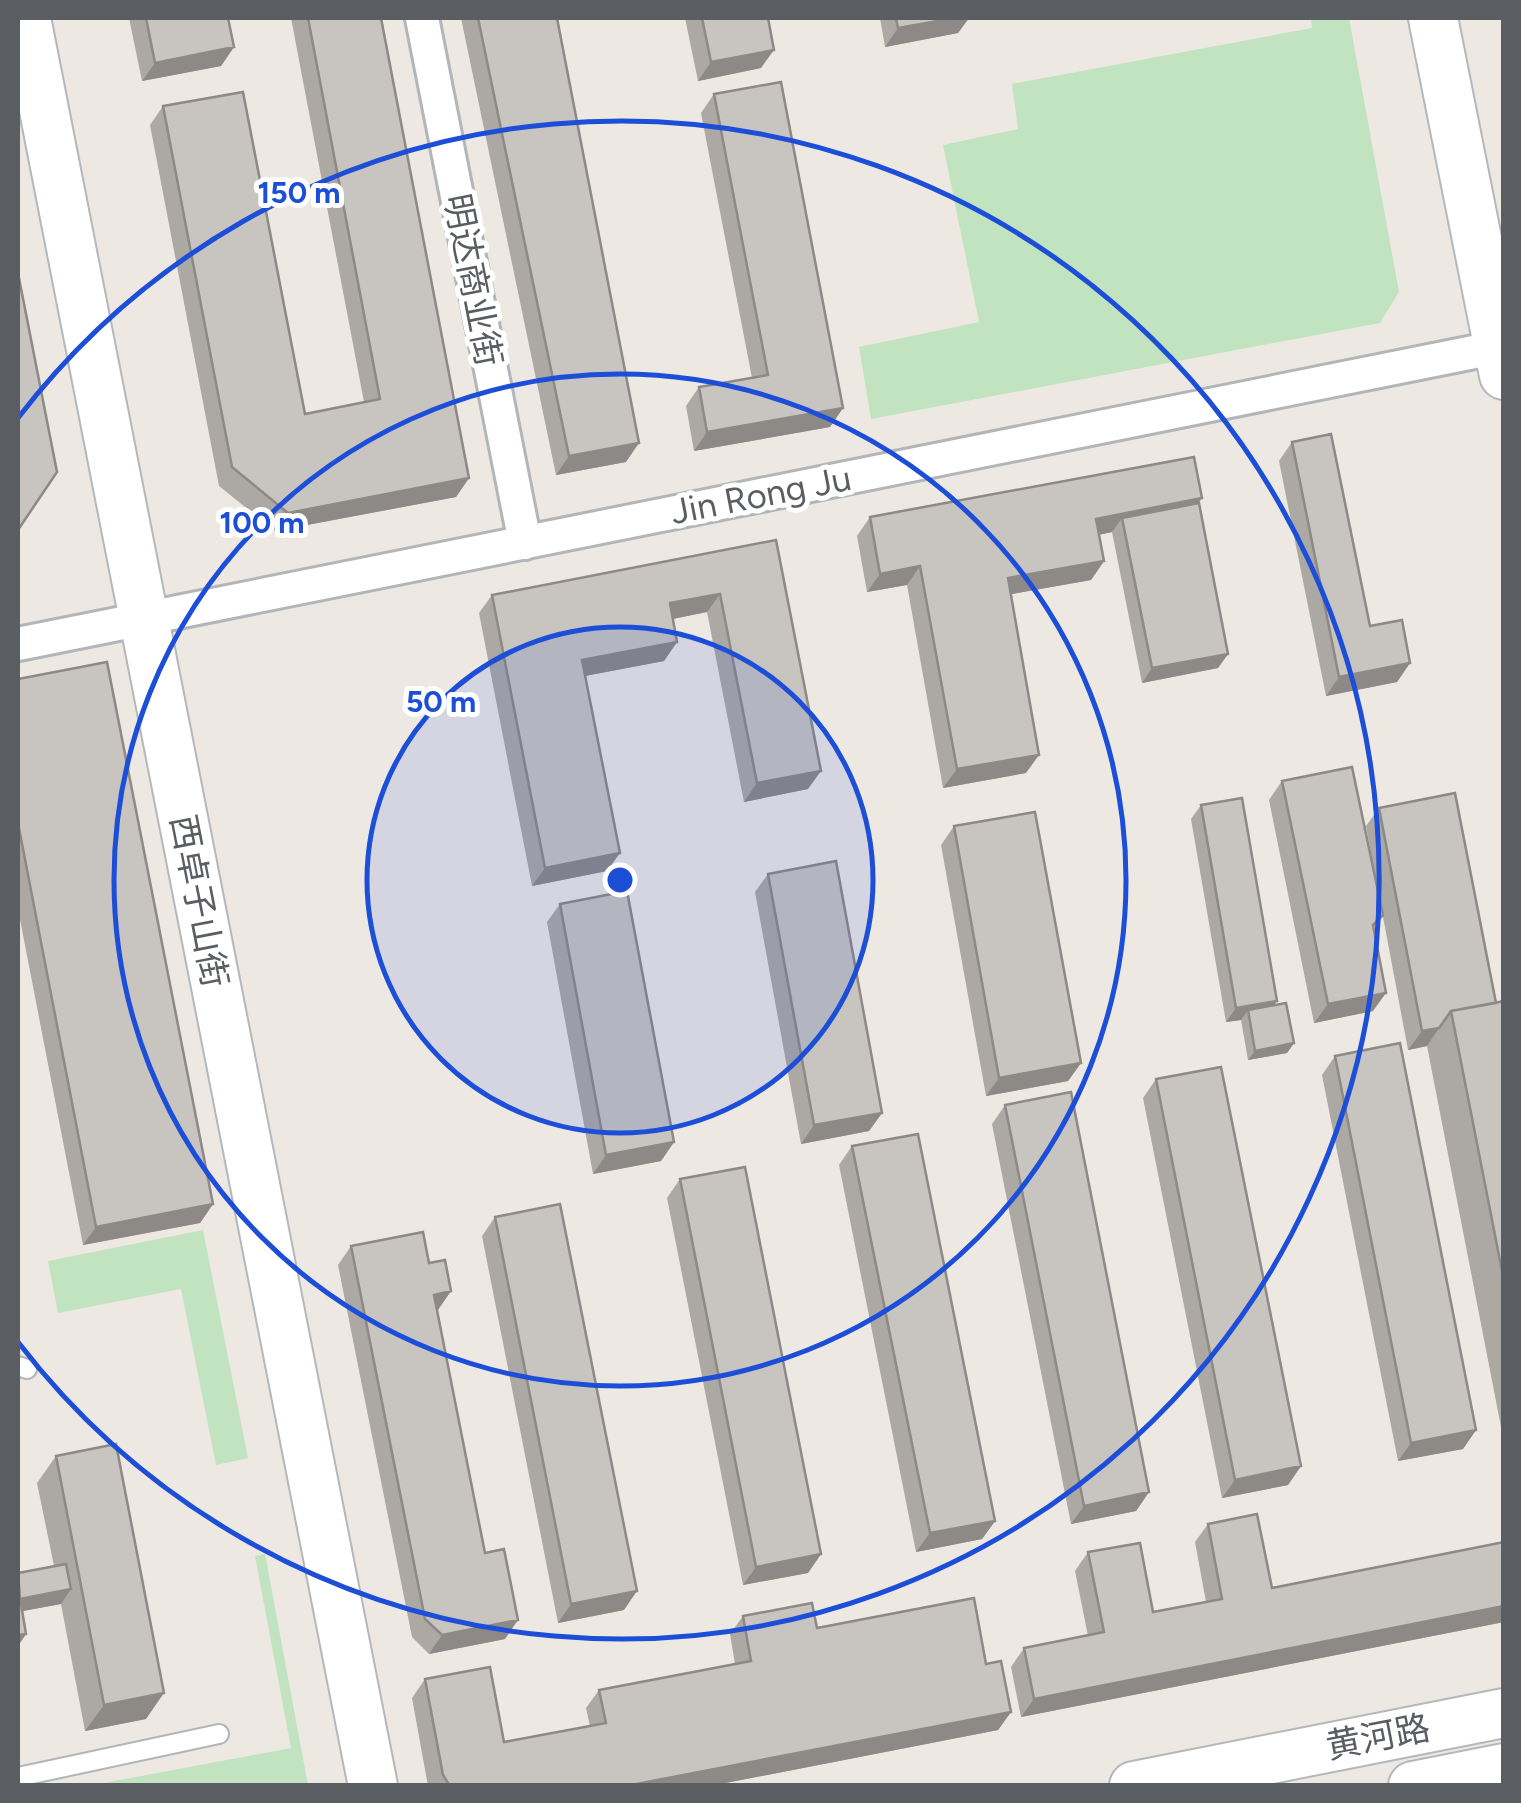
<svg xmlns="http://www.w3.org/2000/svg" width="1521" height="1803" viewBox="0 0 1521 1803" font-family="Figtree,'Noto Sans SC',sans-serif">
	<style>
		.green { fill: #c2e3bf }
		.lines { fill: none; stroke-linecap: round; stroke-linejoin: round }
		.lane-casing { stroke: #b2b5b9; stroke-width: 22 }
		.street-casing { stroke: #b2b5b9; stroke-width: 38 }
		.secondary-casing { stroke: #b4b7bc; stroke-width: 52 }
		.lane { stroke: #fff; stroke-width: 18 }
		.street { stroke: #fff; stroke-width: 32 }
		.secondary { stroke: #fff; stroke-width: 48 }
		.wall { fill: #aca9a4 }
		.shaded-wall { fill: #8c8986 }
		.building { fill: #c8c4bf; stroke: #8c8986; stroke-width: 2.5 }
		.ring { fill: none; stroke: #1d4ed8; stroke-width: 5 }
		.labels { text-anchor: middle; stroke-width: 10; stroke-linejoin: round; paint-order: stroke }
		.street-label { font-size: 35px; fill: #5a5e62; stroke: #fff }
		.centre { fill: #1d4ed8; stroke: #fff; stroke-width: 5 }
		.ring-label { font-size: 30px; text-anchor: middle; font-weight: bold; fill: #1d4ed8; stroke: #fff; stroke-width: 10; stroke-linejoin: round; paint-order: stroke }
	</style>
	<rect width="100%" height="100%" fill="#ede9e2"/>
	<path class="green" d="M 1311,18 L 1349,18 L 1399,292 L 1380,323 L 871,419 L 859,347 L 979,322 L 943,145 L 1018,129 L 1012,84 L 1312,28 Z
		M 203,1230 L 248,1458 L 216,1465 L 181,1289 L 58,1313 L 48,1261 Z
		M 265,1554 L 308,1785 L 93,1785 L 291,1748 L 255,1556 Z"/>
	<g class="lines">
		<g class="lane-casing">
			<path id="lane" d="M 18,1366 L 27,1369
				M 18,1777 L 219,1734"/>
		</g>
		<g class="street-casing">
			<path id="street" d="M 422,18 L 525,543
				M 18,644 L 1504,346"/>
		</g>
		<g class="secondary-casing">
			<path id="secondary" d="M 26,18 L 373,1786
				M 1433,18 L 1504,375
				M 1134,1786 L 1504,1713
				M 1413,1786 L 1504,1768"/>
		</g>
		<use href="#lane" class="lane"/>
		<use href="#street" class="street"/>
		<use href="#secondary" class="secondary"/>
	</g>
	<path class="wall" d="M 129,18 L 228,18 L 234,47 L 221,66 L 142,81 Z
		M 291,18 L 381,18 L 469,478 L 456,497 L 275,531 L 219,486 L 150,125 L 163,106 L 305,414 L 364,402 Z
		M 461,18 L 557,18 L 626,462 L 556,475 Z
		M 685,18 L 768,18 L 761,68 L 698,81 Z
		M 880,18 L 969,18 L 958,33 L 885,47 Z
		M 714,94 L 843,408 L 830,427 L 694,451 L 686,406 L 699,387 L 752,378 L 701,113 Z
		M 1292,442 L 1370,626 L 1410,663 L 1397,682 L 1326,696 L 1279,461 Z
		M 1199,503 L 1228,654 L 1218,668 L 1142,683 L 1112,532 L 1099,535 L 1104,561 L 1091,580 L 1011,594 L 1026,773 L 943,788 L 907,585 L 867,592 L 857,536 L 870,517 Z
		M 776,540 L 808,789 L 744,802 L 707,612 L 673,619 L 677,642 L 664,661 L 585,676 L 607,871 L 532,886 L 479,613 L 492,595 Z
		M 18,679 L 213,1204 L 200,1223 L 83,1245 L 18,909 Z
		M 1282,781 L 1383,915 L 1373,929 L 1373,1011 L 1314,1023 L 1269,800 Z
		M 1201,805 L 1274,1005 L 1294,1043 L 1287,1053 L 1248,1060 L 1241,1020 L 1226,1022 L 1191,819 Z
		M 1379,808 L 1496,1003 L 1504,1001 L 1504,1427 L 1501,1427 L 1427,1046 L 1408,1050 L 1366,826 Z
		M 954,826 L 1081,1063 L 1068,1081 L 986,1096 L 941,845 Z
		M 768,874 L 882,1113 L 869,1131 L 801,1144 L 755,892 Z
		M 560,904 L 674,1142 L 661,1161 L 593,1174 L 547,922 Z
		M 1335,1056 L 1476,1430 L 1463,1449 L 1398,1461 L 1322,1075 Z
		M 1156,1079 L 1301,1466 L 1288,1485 L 1222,1498 L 1143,1098 Z
		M 1005,1105 L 1149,1492 L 1136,1511 L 1071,1524 L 992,1124 Z
		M 852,1146 L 995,1521 L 982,1539 L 916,1552 L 839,1165 Z
		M 680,1179 L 821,1554 L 808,1573 L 743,1585 L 667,1198 Z
		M 495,1217 L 624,1610 L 558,1623 L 482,1236 Z
		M 351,1246 L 429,1263 L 451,1291 L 437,1310 L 485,1553 L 505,1639 L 429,1654 L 412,1637 L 338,1265 Z
		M 56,1456 L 146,1719 L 85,1731 L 61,1604 L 22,1611 L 26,1634 L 18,1646 L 18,1573 L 54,1566 L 37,1483 Z
		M 1208,1524 L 1272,1588 L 1504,1542 L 1504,1622 L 1021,1717 L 1011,1667 L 1024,1648 L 1088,1636 L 1075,1571 L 1088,1552 L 1153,1612 L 1206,1602 L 1195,1542 Z
		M 743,1616 L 817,1628 L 986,1664 L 1011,1712 L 998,1730 L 710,1786 L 428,1786 L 412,1698 L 425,1679 L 504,1742 L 590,1726 L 586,1708 L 599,1690 L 735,1664 L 730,1634 Z"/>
	<path class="shaded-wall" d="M 955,18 L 969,18 L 958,33 L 885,47 L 898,28 Z
		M 234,47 L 221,66 L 142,81 L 155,63 Z
		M 774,50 L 761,68 L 698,81 L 711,62 Z
		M 843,408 L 830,427 L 694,451 L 707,432 Z
		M 639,443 L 626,462 L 556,475 L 569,456 Z
		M 469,478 L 456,497 L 275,531 L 288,513 Z
		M 1202,498 L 1189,517 L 1122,518 L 1112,532 L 1083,538 L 1096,519 Z
		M 1104,561 L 1091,580 L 995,597 L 1008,578 Z
		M 920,566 L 907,585 L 867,592 L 880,574 Z
		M 720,594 L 707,612 L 657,622 L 670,603 Z
		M 677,642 L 664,661 L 569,679 L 582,660 Z
		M 1228,654 L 1218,668 L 1142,683 L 1152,668 Z
		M 1410,663 L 1397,682 L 1326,696 L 1339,677 Z
		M 1039,755 L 1026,773 L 943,788 L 957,769 Z
		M 821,771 L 808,789 L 744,802 L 757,783 Z
		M 620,853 L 607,871 L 532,886 L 545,868 Z
		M 1386,993 L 1373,1011 L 1314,1023 L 1328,1004 Z
		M 1277,1001 L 1267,1015 L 1248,1010 L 1241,1020 L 1226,1022 L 1236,1008 Z
		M 1439,1028 L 1427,1046 L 1408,1050 L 1422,1031 Z
		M 1294,1043 L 1287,1053 L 1248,1060 L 1255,1051 Z
		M 1081,1063 L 1068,1081 L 986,1096 L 999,1078 Z
		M 882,1113 L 869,1131 L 801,1144 L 814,1125 Z
		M 674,1142 L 661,1161 L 593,1174 L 606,1155 Z
		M 213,1204 L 200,1223 L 83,1245 L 96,1227 Z
		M 451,1291 L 438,1310 L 421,1313 L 434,1295 Z
		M 1476,1430 L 1463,1449 L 1398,1461 L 1411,1443 Z
		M 1301,1466 L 1288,1485 L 1222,1498 L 1235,1480 Z
		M 1149,1492 L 1136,1511 L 1071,1524 L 1084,1506 Z
		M 995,1521 L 982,1539 L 916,1552 L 930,1533 Z
		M 821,1554 L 808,1573 L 743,1585 L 756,1567 Z
		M 71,1589 L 61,1604 L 18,1612 L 18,1599 Z
		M 637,1591 L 624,1610 L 558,1623 L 571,1604 Z
		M 1504,1606 L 1504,1622 L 1021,1717 L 1034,1699 Z
		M 518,1620 L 505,1639 L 429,1654 L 442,1635 Z
		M 26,1634 L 18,1646 L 18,1635 Z
		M 164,1693 L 146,1719 L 85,1731 L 104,1705 Z
		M 1011,1712 L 998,1730 L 710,1786 L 626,1786 Z"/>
	<path class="building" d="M 146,18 L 228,18 L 234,47 L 155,63 Z
		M 308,18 L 381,18 L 469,478 L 288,513 L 232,467 L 163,106 L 243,92 L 305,414 L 380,399 Z
		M 478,18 L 557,18 L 639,443 L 569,456 Z
		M 702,18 L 768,18 L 774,50 L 711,62 Z
		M 896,18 L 955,18 L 898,28 Z
		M 781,82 L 843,408 L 707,432 L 699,387 L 768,375 L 714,94 Z
		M 18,273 L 57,472 L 18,530 Z
		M 1331,434 L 1370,626 L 1402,620 L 1410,663 L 1339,677 L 1292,442 Z
		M 1194,457 L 1202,498 L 1096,519 L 1104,561 L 1008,578 L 1039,755 L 957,769 L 920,566 L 880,574 L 870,517 Z
		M 1199,503 L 1228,654 L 1152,668 L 1122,518 Z
		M 776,540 L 821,771 L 757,783 L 720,594 L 670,603 L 677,642 L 582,660 L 620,853 L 545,868 L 492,595 Z
		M 107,662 L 213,1204 L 96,1227 L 18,823 L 18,679 Z
		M 1352,767 L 1383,915 L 1373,925 L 1386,993 L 1328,1004 L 1282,781 Z
		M 1455,793 L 1496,1003 L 1451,1011 L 1439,1028 L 1422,1031 L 1379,808 Z
		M 1242,798 L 1277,1001 L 1236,1008 L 1201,805 Z
		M 1035,812 L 1081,1063 L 999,1078 L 954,826 Z
		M 836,861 L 882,1113 L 814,1125 L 768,874 Z
		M 627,891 L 674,1142 L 606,1155 L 560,904 Z
		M 1504,1001 L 1504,1281 L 1451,1011 Z
		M 1286,1003 L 1294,1043 L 1255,1051 L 1248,1010 Z
		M 1400,1043 L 1476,1430 L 1411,1443 L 1335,1056 Z
		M 1221,1067 L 1301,1466 L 1235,1480 L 1156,1079 Z
		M 1071,1092 L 1149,1492 L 1084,1506 L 1005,1105 Z
		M 918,1134 L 995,1521 L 930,1533 L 852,1146 Z
		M 745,1167 L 821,1554 L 756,1567 L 680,1179 Z
		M 560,1204 L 637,1591 L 571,1604 L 495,1217 Z
		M 423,1232 L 429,1263 L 445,1260 L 451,1291 L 434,1295 L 485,1553 L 504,1549 L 518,1620 L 442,1635 L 425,1619 L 351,1246 Z
		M 116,1444 L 164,1693 L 104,1705 L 56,1456 Z
		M 1257,1514 L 1272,1588 L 1504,1542 L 1504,1606 L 1034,1699 L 1024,1648 L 1104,1632 L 1088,1552 L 1140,1543 L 1153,1612 L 1222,1599 L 1208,1524 Z
		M 66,1564 L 71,1589 L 20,1599 L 18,1573 Z
		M 18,1586 L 26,1634 L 18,1635 Z
		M 974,1598 L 986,1664 L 1001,1661 L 1011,1712 L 626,1786 L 450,1786 L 443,1775 L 425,1679 L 490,1667 L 504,1742 L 606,1723 L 599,1690 L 751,1661 L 743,1616 L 812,1603 L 817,1628 Z"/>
	<circle cx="620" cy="880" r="253" fill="#1d4ed8" fill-opacity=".12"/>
	<g class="ring">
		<circle cx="620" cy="880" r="253"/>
		<circle cx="620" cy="880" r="506"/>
		<path d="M18 418A759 759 0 1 1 18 1342"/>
	</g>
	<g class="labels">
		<g class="street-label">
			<text transform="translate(473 280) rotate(79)" y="12">明达商业街</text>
			<text transform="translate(761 495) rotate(-11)" y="12">Jin Rong Ju</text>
			<text transform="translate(199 901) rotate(79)" y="12">西卓子山街</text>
			<text transform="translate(1378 1737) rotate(-11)" y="12">黄河路</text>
		</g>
	</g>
	<circle cx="620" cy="880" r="15" class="centre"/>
	<g class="ring-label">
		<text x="299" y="203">150 m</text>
		<text x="262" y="533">100 m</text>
		<text x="441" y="712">50 m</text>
	</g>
	<rect width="1521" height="1803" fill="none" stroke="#5a5e62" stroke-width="40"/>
</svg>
